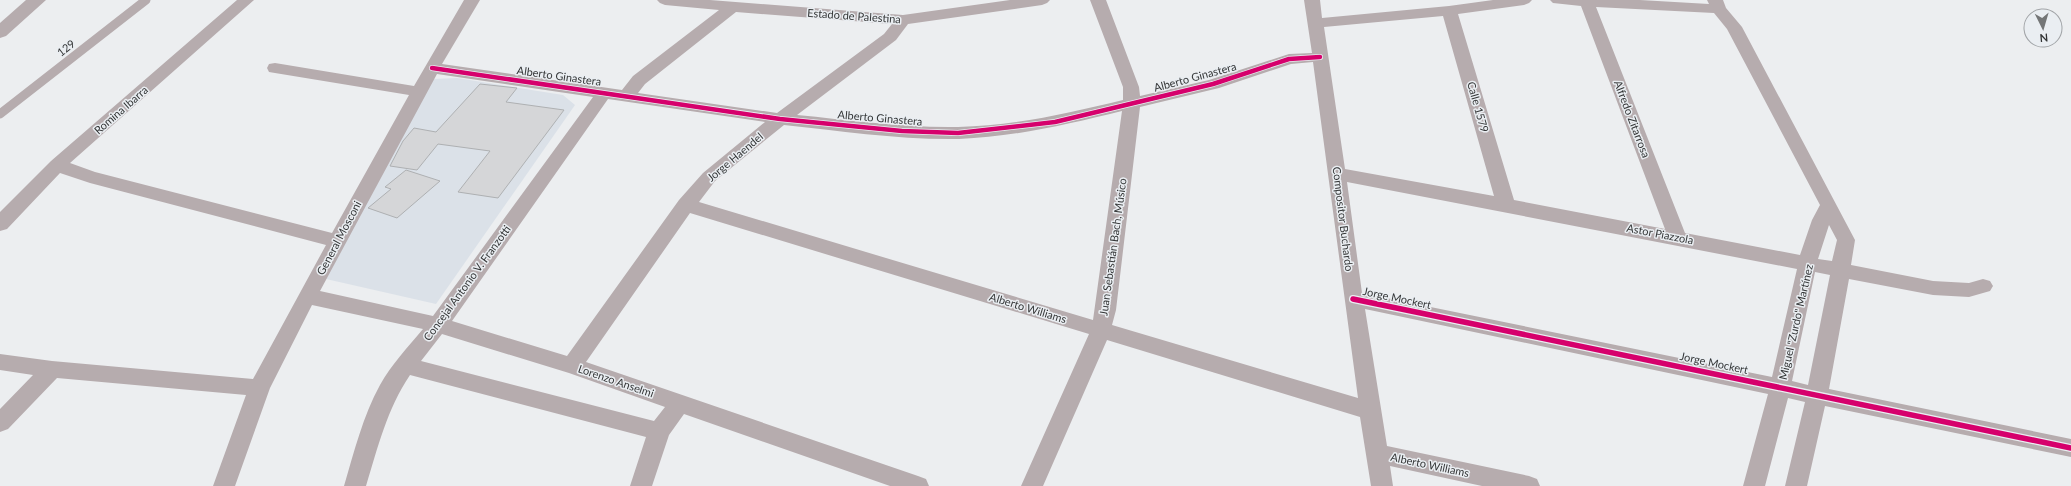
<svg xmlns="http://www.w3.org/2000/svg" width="2071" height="486" viewBox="0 0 2071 486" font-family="Lato,sans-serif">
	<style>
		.built { fill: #dbe1e8 }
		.building { fill: #d5d6d8; stroke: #aeb0b2 }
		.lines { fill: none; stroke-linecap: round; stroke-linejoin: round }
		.service { stroke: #b6acae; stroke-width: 9 }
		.minor { fill: #b6acae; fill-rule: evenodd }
		.tertiary { fill: #b6acae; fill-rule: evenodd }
		.cycleway-far1-casing { stroke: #eaeef2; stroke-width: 6 }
		.cycleway-casing { stroke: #eaeef2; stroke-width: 8 }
		.cycleway-far1 { stroke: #d6006c; stroke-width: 4.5 }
		.cycleway { stroke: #d6006c; stroke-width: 5.5 }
		.labels { text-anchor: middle; stroke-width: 3; stroke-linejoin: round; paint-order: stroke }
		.street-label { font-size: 11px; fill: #333536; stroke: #eaeef2 }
	</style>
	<rect width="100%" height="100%" fill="#eceef0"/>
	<path class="built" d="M 457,78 L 563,95 L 575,105 L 436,304 L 326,279 L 433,79 Z"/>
	<path class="building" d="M 480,84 L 517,88 L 506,102 L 564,110 L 498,198 L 458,192 L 490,151 L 438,144 L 417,170 L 390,166 L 403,141 L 414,128 L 436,132 Z
		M 406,170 L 440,181 L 397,218 L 368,208 L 391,189 L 385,187 Z"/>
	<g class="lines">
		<path class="service" d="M 0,114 L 146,0"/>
		<path class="minor" d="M 237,0 L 254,0 L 70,163 L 95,172 L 332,233 L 409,95 L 275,73 L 269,72 L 267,68 L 269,64 L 275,63 L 414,86 L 464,0 L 480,0 L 442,64 L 622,90 L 633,76 L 719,10 L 665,5 L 660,3 L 657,0 L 710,0 L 903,15 L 1010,0 L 1050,0 L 1047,3 L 1042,5 L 908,24 L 896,40 L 797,115 C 850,120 904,128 958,127 C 1014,126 1069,113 1123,100 L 1123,87 L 1090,0 L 1106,0 L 1139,87 L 1140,96 L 1209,80 L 1289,54 L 1312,53 L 1304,0 L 1320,0 L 1322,18 L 1449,6 L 1493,0 L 1532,0 L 1529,3 L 1524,5 L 1458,14 L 1514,200 L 1665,229 L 1581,6 L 1553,3 L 1550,0 L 1640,0 L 1709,4 L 1707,0 L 1723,0 L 1726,8 L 1742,27 L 1855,240 L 1851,265 L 1933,281 L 1969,283 L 1983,279 L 1990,281 L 1993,286 L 1990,291 L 1969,297 L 1933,295 L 1849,279 L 1829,389 L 2071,439 L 2071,457 L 1825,406 L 1807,486 L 1785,486 L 1805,402 L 1788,398 L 1765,486 L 1743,486 L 1768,394 L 1365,309 L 1387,446 L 1529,476 L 1537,479 L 1540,486 L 1482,486 L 1390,466 L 1393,486 L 1371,486 L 1360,417 L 1107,340 L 1043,486 L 1021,486 L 1089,334 L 690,213 L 586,362 L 918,476 L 926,479 L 929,486 L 890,486 L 684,414 L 669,435 L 652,486 L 630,486 L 646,437 L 410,375 C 387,409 378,447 366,486 L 344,486 C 354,452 363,416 380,385 C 391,365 408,347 423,329 L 312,305 L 270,388 L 235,486 L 213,486 L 246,395 L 57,378 L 8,429 L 0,432 L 0,409 L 33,375 L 0,370 L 0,354 L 52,361 L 253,379 L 326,245 L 90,183 L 60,173 L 7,229 L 0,231 L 0,212 L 51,161 ZM 1596,7 L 1714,13 L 1727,29 L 1820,205 L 1812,220 L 1800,255 L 1685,233 ZM 736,12 L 892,24 L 884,34 L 777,113 L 638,93 L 645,84 ZM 1443,16 L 1494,196 L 1345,169 L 1324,27 ZM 1313,62 L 1358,398 L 1112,325 L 1116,310 L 1140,107 L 1219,88 L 1291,64 ZM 437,74 L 593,97 L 433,316 L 320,291 ZM 608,99 L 765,122 L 703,173 L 679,200 L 567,356 L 452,321 ZM 1122,111 L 1093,320 L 699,202 L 715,181 L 784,125 C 841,131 900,140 959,139 C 1014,137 1069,124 1122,111 ZM 1347,182 L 1797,269 L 1772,377 L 1362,293 ZM 1829,225 L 1837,240 L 1832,261 L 1818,259 ZM 1815,272 L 1830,275 L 1808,385 L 1792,381 ZM 442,334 L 569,373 L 665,407 L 654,421 L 421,361 Z"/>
		<path class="tertiary" d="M 26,0 L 46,0 L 6,36 L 0,38 L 0,23 Z"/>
		<g class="cycleway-far1-casing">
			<path id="cycleway-far1" d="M 432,68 L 780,119 L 902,131 L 958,133 L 1055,122 L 1213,84 L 1289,59 L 1320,57"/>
		</g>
		<g class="cycleway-casing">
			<path id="cycleway" d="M 1353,299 L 2071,448"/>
		</g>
		<use href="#cycleway-far1" class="cycleway-far1"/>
		<use href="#cycleway" class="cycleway"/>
	</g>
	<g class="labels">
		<g class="street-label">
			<text transform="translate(854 16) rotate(4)" y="4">Estado de Palestina</text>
			<text transform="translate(66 48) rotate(-38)" y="4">129</text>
			<text transform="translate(559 76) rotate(8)" y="4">Alberto Ginastera</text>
			<text transform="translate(1195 77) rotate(-15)" y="4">Alberto Ginastera</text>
			<text transform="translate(1478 107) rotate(74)" y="4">Calle 1579</text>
			<text transform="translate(121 110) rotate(-41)" y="4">Romina Ibarra</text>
			<text transform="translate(880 118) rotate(5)" y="4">Alberto Ginastera</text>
			<text transform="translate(1632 119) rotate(69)" y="4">Alfredo Zitarrosa</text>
			<text transform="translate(735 157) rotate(-40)" y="4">Jorge Haendel</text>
			<text transform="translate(1343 219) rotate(83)" y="4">Compositor Buchardo</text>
			<text transform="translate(1660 234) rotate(11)" y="4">Astor Piazzola</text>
			<text transform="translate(339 238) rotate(-62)" y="4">General Mosconi</text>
			<text transform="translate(1113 247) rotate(-82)" y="4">Juan Sebastián Bach, Músico</text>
			<text transform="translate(467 283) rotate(-54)" y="4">Concejal Antonio V. Franzotti</text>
			<text transform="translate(1397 298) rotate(12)" y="4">Jorge Mockert</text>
			<text transform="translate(1028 308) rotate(17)" y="4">Alberto Williams</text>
			<text transform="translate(1796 322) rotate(-77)" y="4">Miguel "Zurdo" Martínez</text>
			<text transform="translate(1714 363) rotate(12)" y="4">Jorge Mockert</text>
			<text transform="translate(616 381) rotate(19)" y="4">Lorenzo Anselmi</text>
			<text transform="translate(1430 465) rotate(12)" y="4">Alberto Williams</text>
		</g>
	</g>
	<g transform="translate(2043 28) rotate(175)"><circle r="19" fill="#eaeef2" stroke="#a1a4a7"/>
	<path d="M0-3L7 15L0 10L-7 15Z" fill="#747677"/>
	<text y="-6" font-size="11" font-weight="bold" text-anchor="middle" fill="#333536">N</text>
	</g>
</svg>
